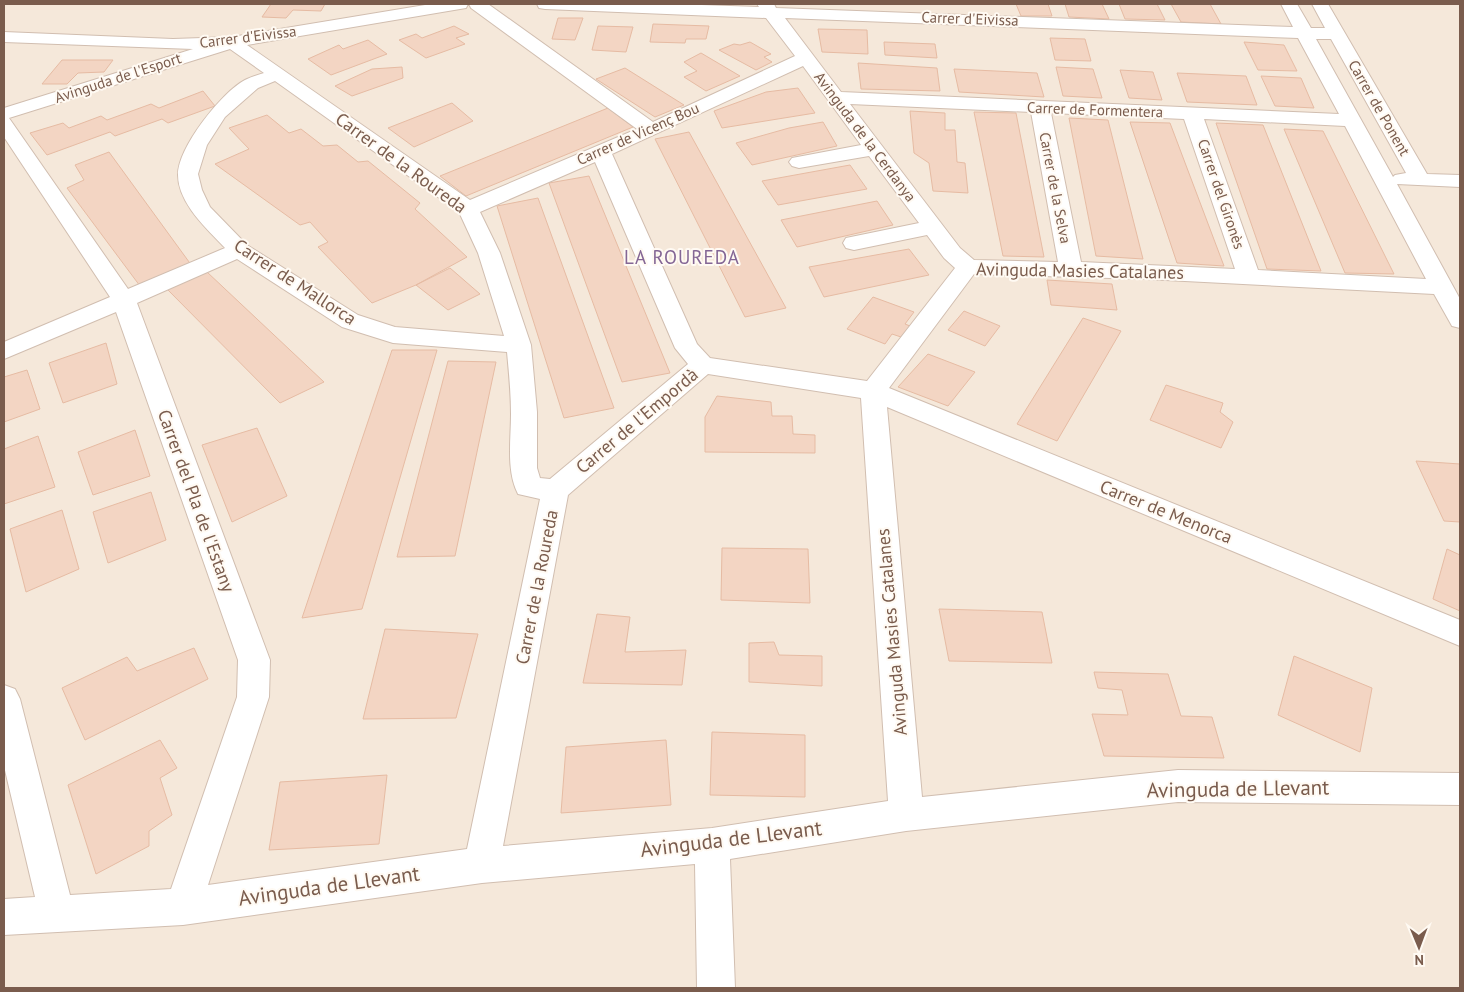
<svg xmlns="http://www.w3.org/2000/svg" width="1464" height="992" viewBox="0 0 1464 992" font-family="'PT Sans',sans-serif">
	<style>
		.residential { fill: #f5e8da }
		.building { fill: #f3d5c3; stroke: #e6bba3 }
		.lines { fill: none; stroke-linecap: round; stroke-linejoin: round }
		.minor-casing { stroke: #d1beb0; stroke-width: 2 }
		.minor { fill: #fff; fill-rule: evenodd }
		.labels { text-anchor: middle; stroke-width: 4; stroke-linejoin: round; paint-order: stroke }
		.far-street-label { font-size: 15px; fill: #7a5c4d; stroke: #fffaf3 }
		.street-label { font-size: 18px; fill: #7a5c4d; stroke: #fffaf3 }
		.neighbourhood-label { font-size: 19px; letter-spacing: 1px; fill: #846695; stroke: #fffaf3 }
		.near-street-label { font-size: 21px; fill: #7a5c4d; stroke: #fffaf3 }
	</style>
	<rect width="100%" height="100%" fill="#fdf6ec"/>
	<path class="residential" d="M 4,4 L 1460,4 L 1460,988 L 4,988 Z"/>
	<path class="building" d="M 271,4 L 325,4 L 321,11 L 293,10 L 286,18 L 262,17 Z
		M 1016,4 L 1048,4 L 1052,16 L 1021,16 Z
		M 1065,4 L 1102,4 L 1109,19 L 1069,17 Z
		M 1119,4 L 1157,4 L 1165,20 L 1125,19 Z
		M 1171,4 L 1210,4 L 1221,24 L 1181,22 Z
		M 558,18 L 583,18 L 575,40 L 552,39 Z
		M 653,24 L 709,26 L 706,39 L 686,39 L 685,43 L 650,42 Z
		M 454,26 L 469,34 L 456,38 L 465,44 L 426,58 L 399,40 L 416,34 L 422,38 Z
		M 598,26 L 633,27 L 626,52 L 592,50 Z
		M 818,29 L 867,30 L 868,54 L 822,52 Z
		M 1050,38 L 1085,39 L 1091,61 L 1055,60 Z
		M 368,40 L 387,54 L 331,75 L 308,59 L 339,45 L 343,49 Z
		M 750,42 L 771,54 L 764,57 L 772,62 L 756,70 L 719,50 L 734,44 L 740,45 Z
		M 884,42 L 935,44 L 937,58 L 885,55 Z
		M 1244,42 L 1284,45 L 1297,71 L 1258,70 Z
		M 701,53 L 740,76 L 706,91 L 684,77 L 697,71 L 684,62 Z
		M 62,60 L 113,60 L 104,72 L 78,73 L 67,84 L 42,84 Z
		M 858,63 L 937,68 L 940,91 L 861,89 Z
		M 402,67 L 403,78 L 352,96 L 335,86 L 372,69 Z
		M 1056,67 L 1093,69 L 1102,98 L 1063,96 Z
		M 625,68 L 684,105 L 655,117 L 596,79 Z
		M 954,69 L 1037,73 L 1044,97 L 959,92 Z
		M 1120,70 L 1153,72 L 1162,100 L 1129,98 Z
		M 1177,73 L 1246,76 L 1257,105 L 1187,102 Z
		M 1261,76 L 1301,78 L 1314,108 L 1275,106 Z
		M 798,88 L 815,113 L 722,128 L 714,111 L 766,92 Z
		M 203,91 L 215,106 L 168,123 L 162,119 L 115,136 L 110,132 L 47,155 L 30,133 L 63,123 L 69,128 L 101,116 L 107,120 L 151,104 L 159,108 Z
		M 452,103 L 473,121 L 414,147 L 388,128 Z
		M 608,108 L 633,127 L 466,196 L 440,176 Z
		M 910,111 L 945,113 L 945,130 L 955,130 L 957,162 L 965,163 L 968,193 L 933,191 L 929,163 L 914,153 Z
		M 974,112 L 1016,113 L 1044,257 L 1003,256 Z
		M 267,115 L 289,133 L 301,129 L 323,146 L 337,145 L 358,162 L 368,161 L 420,203 L 415,209 L 467,257 L 416,285 L 372,303 L 318,247 L 328,242 L 310,222 L 300,225 L 215,164 L 249,149 L 229,128 Z
		M 1069,118 L 1108,120 L 1143,259 L 1096,256 Z
		M 823,122 L 837,146 L 752,165 L 736,143 L 789,128 Z
		M 1130,122 L 1170,123 L 1224,266 L 1177,263 Z
		M 1216,123 L 1263,125 L 1321,271 L 1267,269 Z
		M 1284,129 L 1323,131 L 1394,274 L 1345,273 Z
		M 689,132 L 786,308 L 745,317 L 655,139 Z
		M 109,152 L 192,266 L 140,286 L 67,188 L 84,180 L 75,165 Z
		M 850,165 L 867,189 L 778,205 L 762,181 Z
		M 589,176 L 670,373 L 622,382 L 549,183 Z
		M 538,198 L 614,408 L 564,418 L 497,206 Z
		M 877,201 L 893,225 L 797,247 L 781,220 Z
		M 909,249 L 929,275 L 824,297 L 809,267 Z
		M 450,268 L 480,294 L 448,310 L 416,285 Z
		M 207,272 L 324,382 L 280,403 L 167,289 Z
		M 1047,280 L 1112,284 L 1117,310 L 1051,305 Z
		M 873,297 L 914,312 L 905,324 L 910,326 L 901,337 L 892,334 L 885,344 L 847,329 Z
		M 964,311 L 1000,326 L 985,346 L 948,330 Z
		M 1083,318 L 1121,331 L 1057,441 L 1017,424 Z
		M 106,343 L 117,384 L 63,403 L 49,363 Z
		M 392,350 L 437,350 L 362,609 L 302,618 Z
		M 928,354 L 975,372 L 948,406 L 898,387 Z
		M 448,361 L 496,362 L 455,556 L 397,557 Z
		M 27,370 L 40,409 L 4,422 L 4,377 Z
		M 1166,385 L 1223,403 L 1220,412 L 1233,422 L 1221,448 L 1150,420 Z
		M 717,396 L 771,402 L 772,416 L 792,416 L 793,434 L 815,435 L 815,453 L 705,452 L 705,417 Z
		M 257,428 L 287,496 L 232,522 L 202,445 Z
		M 135,430 L 150,476 L 93,495 L 78,452 Z
		M 38,436 L 55,487 L 4,504 L 4,449 Z
		M 1416,461 L 1460,464 L 1460,522 L 1444,521 Z
		M 151,492 L 166,540 L 108,563 L 93,512 Z
		M 62,510 L 79,569 L 26,592 L 10,529 Z
		M 722,548 L 808,549 L 810,603 L 721,600 Z
		M 1447,549 L 1460,555 L 1460,611 L 1433,599 Z
		M 939,609 L 1042,612 L 1052,663 L 949,661 Z
		M 597,614 L 630,617 L 625,652 L 686,650 L 682,685 L 583,683 Z
		M 385,629 L 478,634 L 456,718 L 363,719 Z
		M 774,642 L 779,655 L 822,656 L 822,686 L 749,682 L 749,643 Z
		M 194,648 L 208,679 L 85,740 L 62,688 L 127,657 L 137,671 Z
		M 1294,656 L 1372,688 L 1360,752 L 1278,715 Z
		M 1094,672 L 1168,674 L 1181,716 L 1212,717 L 1224,758 L 1104,756 L 1092,714 L 1128,715 L 1122,690 L 1098,688 Z
		M 712,732 L 805,735 L 805,797 L 710,795 Z
		M 160,740 L 177,768 L 160,778 L 172,815 L 149,831 L 149,846 L 96,874 L 68,785 Z
		M 666,740 L 671,805 L 561,813 L 566,747 Z
		M 387,775 L 379,844 L 269,850 L 280,782 Z"/>
	<g class="lines">
		<g class="minor-casing">
			<path id="minor" d="M 431,4 L 468,4 L 466,8 L 460,9 L 247,45 L 470,200 L 637,129 L 471,8 L 469,4 L 488,4 L 653,122 L 795,56 L 766,18 L 545,9 L 539,8 L 537,4 L 673,4 L 759,7 L 757,4 L 774,4 L 776,8 L 1293,27 L 1281,4 L 1297,4 L 1311,28 L 1325,28 L 1312,4 L 1328,4 L 1427,174 L 1460,175 L 1460,187 L 1397,184 L 1460,299 L 1460,328 L 1452,326 L 1434,294 L 1146,279 L 974,274 L 889,388 L 1460,620 L 1460,646 L 887,407 L 922,797 L 1178,770 L 1460,773 L 1460,805 L 1178,802 L 906,831 L 730,859 L 735,988 L 697,988 L 695,864 L 482,883 L 183,925 L 4,935 L 4,899 L 35,897 L 4,766 L 4,685 L 15,689 L 20,699 L 70,895 L 171,889 L 237,697 L 238,660 L 116,312 L 4,359 L 4,342 L 110,297 L 4,137 L 4,108 L 193,49 L 4,42 L 4,32 L 173,39 L 232,37 ZM 785,18 L 1298,38 L 1339,114 L 841,92 ZM 1316,39 L 1331,39 L 1406,173 L 1395,175 L 1393,177 ZM 230,49 L 264,73 C 258,75 251,77 245,80 C 222,92 178,147 178,175 C 178,203 207,229 225,248 L 128,289 L 9,118 ZM 803,66 L 861,145 L 792,158 L 789,162 L 792,166 L 799,168 L 869,156 L 919,223 L 846,238 L 843,243 L 846,248 L 854,250 L 927,235 L 944,258 L 955,268 L 867,381 L 710,358 L 697,344 L 612,154 ZM 275,81 L 459,212 L 478,253 L 504,336 L 395,327 L 358,315 L 247,245 L 210,207 L 202,190 L 198,174 L 207,145 L 225,117 L 258,88 ZM 850,104 L 1031,112 L 1058,262 L 974,260 L 960,248 ZM 1051,113 L 1184,119 L 1235,269 L 1081,262 ZM 1204,119 L 1345,126 L 1426,279 L 1258,270 ZM 595,162 L 675,348 L 688,364 L 550,479 L 540,478 L 537,468 L 537,412 L 531,345 L 500,253 L 480,212 ZM 237,259 L 342,327 L 393,343 L 507,352 C 509,373 511,394 511,414 C 511,440 506,471 518,494 L 540,499 L 467,849 L 208,885 L 269,697 L 270,660 L 137,303 ZM 708,374 L 861,398 L 888,801 L 712,828 L 503,846 L 568,495 Z"/>
		</g>
		<use href="#minor" class="minor"/>
	</g>
	<g class="labels">
		<g class="far-street-label">
			<text transform="translate(970 19) rotate(2)" y="5">Carrer d'Eivissa</text>
			<text transform="translate(248 37) rotate(-7)" y="5">Carrer d'Eivissa</text>
			<text transform="translate(118 78) rotate(-18)" y="5">Avinguda de l'Esport</text>
			<text transform="translate(1379 108) rotate(60)" y="5">Carrer de Ponent</text>
			<text transform="translate(1095 110) rotate(2)" y="5">Carrer de Formentera</text>
			<text transform="translate(638 134) rotate(-24)" y="5">Carrer de Vicenç Bou</text>
			<text transform="translate(865 137) rotate(53)" y="5">Avinguda de la Cerdanya</text>
			<text transform="translate(1055 188) rotate(79)" y="5">Carrer de la Selva</text>
			<text transform="translate(1221 194) rotate(71)" y="5">Carrer del Gironès</text>
		</g>
		<g class="street-label">
			<text transform="translate(401 163) rotate(36)" y="6">Carrer de la Roureda</text>
			<text transform="translate(1080 271) rotate(1)" y="6">Avinguda Masies Catalanes</text>
			<text transform="translate(295 282) rotate(33)" y="6">Carrer de Mallorca</text>
			<text transform="translate(637 421) rotate(-40)" y="6">Carrer de l'Empordà</text>
			<text transform="translate(196 501) rotate(70)" y="6">Carrer del Pla de l'Estany</text>
			<text transform="translate(1166 512) rotate(22)" y="6">Carrer de Menorca</text>
			<text transform="translate(537 587) rotate(-79)" y="6">Carrer de la Roureda</text>
			<text transform="translate(892 632) rotate(-95)" y="6">Avinguda Masies Catalanes</text>
		</g>
		<g class="neighbourhood-label">
			<text x="682" y="264">LA ROUREDA</text>
		</g>
		<g class="near-street-label">
			<text transform="translate(1238 789) rotate(-1)" y="7">Avinguda de Llevant</text>
			<text transform="translate(731 839) rotate(-7)" y="7">Avinguda de Llevant</text>
			<text transform="translate(329 886) rotate(-8)" y="7">Avinguda de Llevant</text>
		</g>
	</g>
	<rect width="1464" height="992" fill="none" stroke="#7a5c4d" stroke-width="10"/>
	<g transform="translate(1419 947) rotate(179)" stroke="#fffaf3" stroke-width="4" paint-order="stroke">
	<path d="M0-4L9 19L0 12L-9 19Z" fill="#7a5c4d"/>
	<text y="-8" font-size="14" font-weight="bold" text-anchor="middle" fill="#7a5c4d">N</text>
	</g>
</svg>
